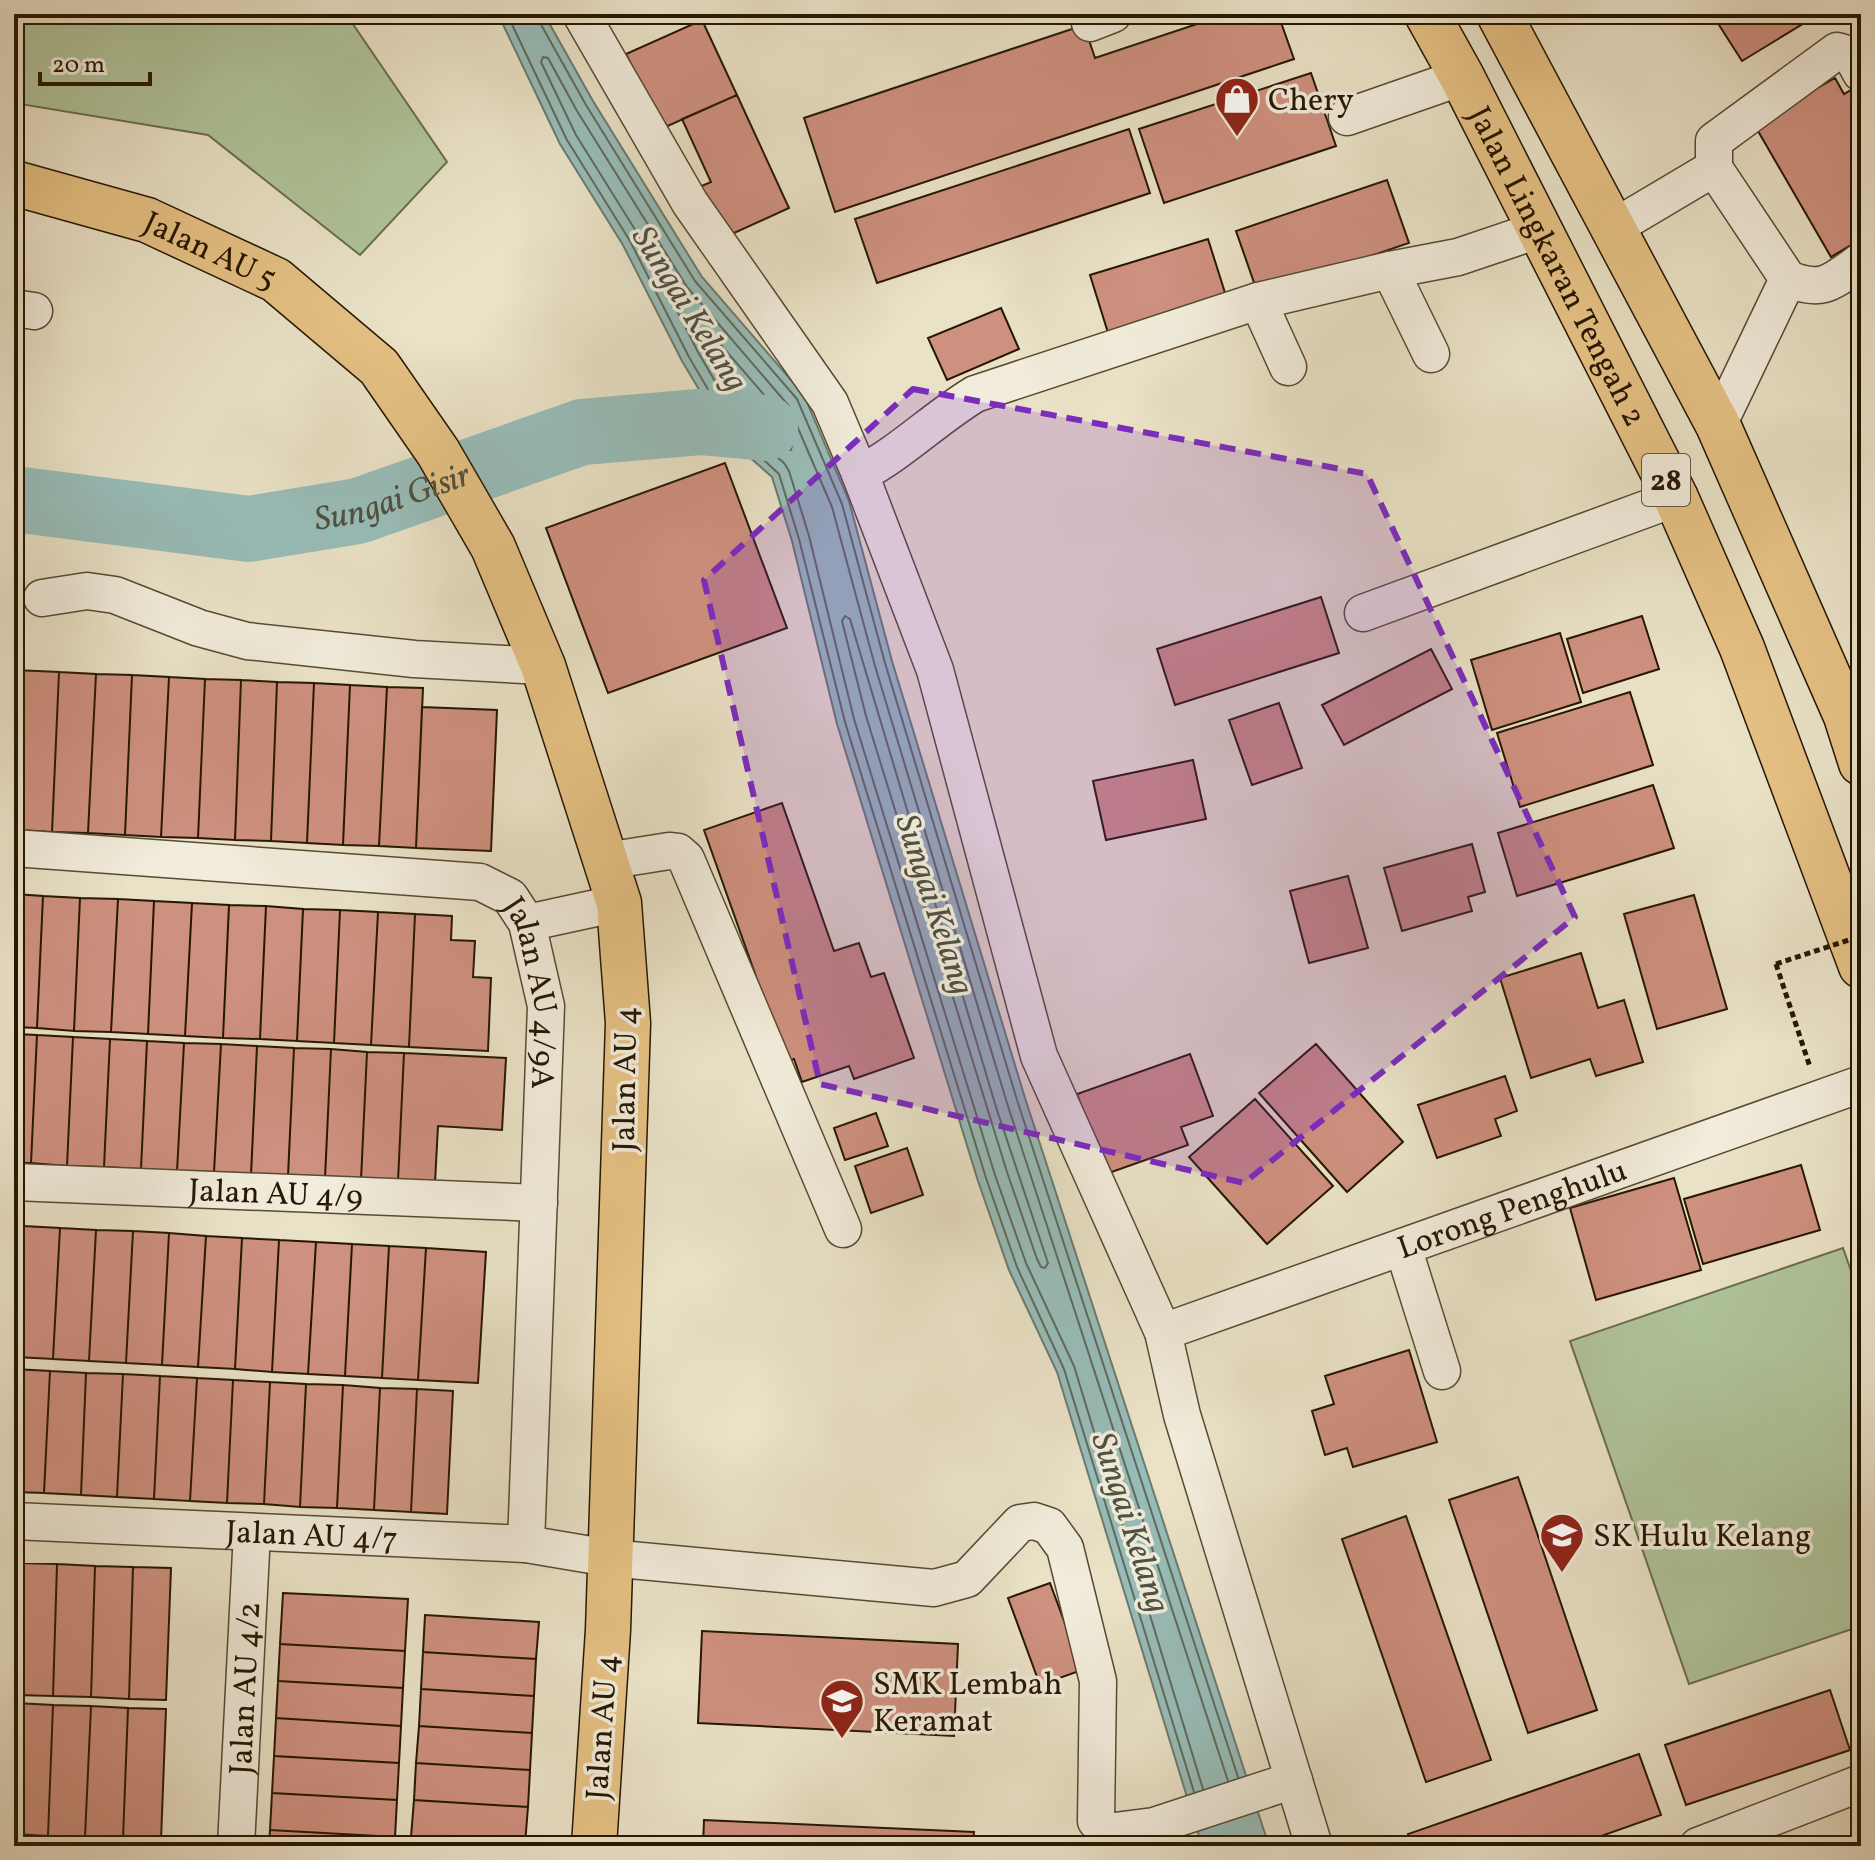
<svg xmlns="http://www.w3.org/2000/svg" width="1875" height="1860" viewBox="0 0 1875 1860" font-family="Vollkorn,serif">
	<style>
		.green { fill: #b0c49a; stroke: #6b6e4e; stroke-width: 2 }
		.water { fill: #98bdb9; stroke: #6a7b70; stroke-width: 2 }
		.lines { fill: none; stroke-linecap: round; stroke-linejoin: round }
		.shore { stroke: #5f6a5e; stroke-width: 2 }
		.river { stroke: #98bdb9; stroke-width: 66 }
		.building { fill: #ce907f; stroke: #261702; stroke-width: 2 }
		.minor-casing { stroke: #574a33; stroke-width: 39 }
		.major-casing { stroke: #261702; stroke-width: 47 }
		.highway-casing { stroke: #261702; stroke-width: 47 }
		.path { stroke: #261702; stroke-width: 5; stroke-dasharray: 6 4; stroke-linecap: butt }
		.minor { stroke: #f1ecdb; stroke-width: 36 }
		.major { stroke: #e5c184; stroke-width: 44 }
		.highway { stroke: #e5c184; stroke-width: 44 }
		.path-bridge { stroke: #261702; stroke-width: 5; stroke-dasharray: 6 4; stroke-linecap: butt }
		.marked { fill: #7b2cbf; fill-opacity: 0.2; stroke: #7b2cbf; stroke-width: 6; stroke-dasharray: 16 10; stroke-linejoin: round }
		.labels { text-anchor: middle; stroke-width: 7; stroke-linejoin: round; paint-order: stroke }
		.shield { fill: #f1ecdb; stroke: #635743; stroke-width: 2 }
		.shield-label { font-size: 30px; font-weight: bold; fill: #261702 }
		.poi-label { font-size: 32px; fill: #261702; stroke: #f1ecdb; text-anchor: start }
		.street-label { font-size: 32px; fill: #261702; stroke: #f1ecdb }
		.water-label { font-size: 34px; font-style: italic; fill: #4e5142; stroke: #f1ecdb }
	</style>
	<rect width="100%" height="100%" fill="#eae2c7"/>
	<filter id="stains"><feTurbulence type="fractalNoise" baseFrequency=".0025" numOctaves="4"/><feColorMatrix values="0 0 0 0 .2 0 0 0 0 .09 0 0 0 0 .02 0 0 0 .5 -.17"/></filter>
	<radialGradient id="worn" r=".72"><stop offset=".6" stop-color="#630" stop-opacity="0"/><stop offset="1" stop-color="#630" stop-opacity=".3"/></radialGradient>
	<path class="green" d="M 14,14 L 346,14 L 447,162 L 360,255 L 208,135 L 14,103 Z
		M 1843,1248 L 1861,1299 L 1861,1626 L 1689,1684 L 1570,1341 Z"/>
	<path class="water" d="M 498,14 L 544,14 L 593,101 L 702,277 L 804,395 L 849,501 L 892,661 L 1025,1098 L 1269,1846 L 1202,1846 L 1057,1372 L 1009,1270 L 978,1181 L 837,724 L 792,541 L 772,477 L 728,438 L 682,361 L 623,245 L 560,144 Z"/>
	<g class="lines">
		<path class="shore" d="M 507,14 L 567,140 L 630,241 L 689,357 L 733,432 L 779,474 L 799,539 L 845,722 L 986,1178 L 1017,1267 L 1064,1369 L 1194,1792
			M 538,14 L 539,21 L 586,105 L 695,281 L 797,399 L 842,504 L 885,663 L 1017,1100 L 1238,1777
			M 708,330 L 778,411 L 792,445 L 791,450 L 786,450 L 751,418 L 709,347 L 703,335 Z
			M 845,616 L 850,619 L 996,1107 L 1048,1263 L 1045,1268 L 1041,1267 L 1037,1259 L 1007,1172 L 866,716 L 842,621 Z
			M 1203,1789 L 1074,1366 L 1026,1263 L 995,1175 L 854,719 L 809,536 L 789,471 L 784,463 L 741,426 L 698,352 L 639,236 L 576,135 L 541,62 L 543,57 L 548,58 L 577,111 L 687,287 L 788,405 L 832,507 L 875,666 L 1007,1103 L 1228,1781"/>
		<path class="river" id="s1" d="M 14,499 L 249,529 L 358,511 L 582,432 L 700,422 L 765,428"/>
	</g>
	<path class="building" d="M 1227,14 L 1278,14 L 1294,59 L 835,212 L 804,118 L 1084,25 L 1095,58 Z
		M 1712,14 L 1819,14 L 1742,61 Z
		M 702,20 L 737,95 L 661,129 L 626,54 Z
		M 1311,73 L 1336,146 L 1164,203 L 1139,129 Z
		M 1835,78 L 1844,94 L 1861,84 L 1861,239 L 1831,257 L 1754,124 Z
		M 737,95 L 789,208 L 721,239 L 697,188 L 711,182 L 682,119 Z
		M 1129,129 L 1150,193 L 877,283 L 855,219 Z
		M 1387,180 L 1409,243 L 1258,294 L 1236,231 Z
		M 1208,239 L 1227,299 L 1109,336 L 1090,275 Z
		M 1001,308 L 1019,349 L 947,380 L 928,338 Z
		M 725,463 L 787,628 L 608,693 L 546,528 Z
		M 1321,597 L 1339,653 L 1175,705 L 1157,649 Z
		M 1642,616 L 1659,669 L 1583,693 L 1567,639 Z
		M 1560,633 L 1581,702 L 1492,730 L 1471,660 Z
		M 1431,649 L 1452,689 L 1344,745 L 1322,705 Z
		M 14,670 L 59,672 L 52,832 L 16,830 L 20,737 L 14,737 Z
		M 59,672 L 96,674 L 88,833 L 52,832 Z
		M 96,674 L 132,675 L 125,835 L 88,833 Z
		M 132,675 L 169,677 L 161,837 L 125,835 Z
		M 169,677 L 205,679 L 198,838 L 161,837 Z
		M 205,679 L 241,680 L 235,840 L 198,838 Z
		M 241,680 L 277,682 L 271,841 L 235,840 Z
		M 277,682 L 314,683 L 307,843 L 271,841 Z
		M 314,683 L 350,685 L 343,845 L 307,843 Z
		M 350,685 L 387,687 L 379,846 L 343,845 Z
		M 387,687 L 423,688 L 416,848 L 379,846 Z
		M 1630,692 L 1653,765 L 1520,807 L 1497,733 Z
		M 1279,703 L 1302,768 L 1252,785 L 1229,720 Z
		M 422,707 L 497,710 L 491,851 L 416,848 Z
		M 1193,760 L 1206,819 L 1106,840 L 1093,781 Z
		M 1653,785 L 1674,848 L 1517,896 L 1498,833 Z
		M 782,803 L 834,951 L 859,943 L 871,977 L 884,973 L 914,1058 L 854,1079 L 849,1066 L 802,1082 L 794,1059 L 779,1064 L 769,1013 L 704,830 Z
		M 1472,844 L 1485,892 L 1468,897 L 1472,911 L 1402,931 L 1384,868 Z
		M 1348,876 L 1368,948 L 1309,963 L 1290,891 Z
		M 14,894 L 43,896 L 37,1028 L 14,1027 Z
		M 1694,895 L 1727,1009 L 1657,1029 L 1624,914 Z
		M 43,896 L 80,898 L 74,1031 L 37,1028 Z
		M 80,898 L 118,899 L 111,1032 L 74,1031 Z
		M 118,899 L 154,901 L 148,1034 L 111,1032 Z
		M 154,901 L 192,903 L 185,1036 L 148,1034 Z
		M 192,903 L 229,905 L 223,1038 L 185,1036 Z
		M 229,905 L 266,906 L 260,1039 L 223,1038 Z
		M 266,906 L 303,909 L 297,1041 L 260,1039 Z
		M 303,909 L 340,910 L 334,1043 L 297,1041 Z
		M 340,910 L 378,912 L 371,1045 L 334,1043 Z
		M 378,912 L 415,914 L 409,1047 L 371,1045 Z
		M 415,914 L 452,916 L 451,940 L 475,941 L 473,977 L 491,978 L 488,1051 L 409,1047 Z
		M 1581,953 L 1598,1008 L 1624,1000 L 1643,1062 L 1596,1076 L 1590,1059 L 1531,1078 L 1500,978 Z
		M 14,1034 L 37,1035 L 31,1163 L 14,1163 Z
		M 37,1035 L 73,1037 L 67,1166 L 31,1163 Z
		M 73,1037 L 110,1039 L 104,1167 L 67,1166 Z
		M 110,1039 L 147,1041 L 141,1169 L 104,1167 Z
		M 147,1041 L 184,1043 L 177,1171 L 141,1169 Z
		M 184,1043 L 221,1044 L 214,1172 L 177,1171 Z
		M 221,1044 L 257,1046 L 251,1175 L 214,1172 Z
		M 1316,1044 L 1403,1142 L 1347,1192 L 1259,1093 Z
		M 257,1046 L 294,1048 L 288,1176 L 251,1175 Z
		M 294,1048 L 331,1049 L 325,1178 L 288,1176 Z
		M 331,1049 L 367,1052 L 361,1180 L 325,1178 Z
		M 367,1052 L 404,1053 L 398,1181 L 361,1180 Z
		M 404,1053 L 506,1058 L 502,1130 L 438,1126 L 435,1183 L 398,1181 Z
		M 1190,1054 L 1213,1116 L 1181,1127 L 1188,1145 L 1106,1174 L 1077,1094 Z
		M 1505,1076 L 1517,1111 L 1495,1119 L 1501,1136 L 1437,1158 L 1418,1105 Z
		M 1255,1099 L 1333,1186 L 1267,1244 L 1189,1157 Z
		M 876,1113 L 888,1146 L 845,1160 L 834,1128 Z
		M 907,1148 L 923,1195 L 871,1213 L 855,1166 Z
		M 1801,1165 L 1820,1230 L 1703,1264 L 1684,1199 Z
		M 1674,1178 L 1701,1270 L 1596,1300 L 1570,1208 Z
		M 23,1226 L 60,1228 L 53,1359 L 16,1357 Z
		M 60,1228 L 96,1230 L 89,1361 L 53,1359 Z
		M 96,1230 L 133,1231 L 126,1363 L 89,1361 Z
		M 133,1231 L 169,1233 L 162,1365 L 126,1363 Z
		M 169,1233 L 206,1236 L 198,1367 L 162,1365 Z
		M 206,1236 L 242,1238 L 235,1369 L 198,1367 Z
		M 242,1238 L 279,1240 L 272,1372 L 235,1369 Z
		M 279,1240 L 316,1242 L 308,1374 L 272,1372 Z
		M 316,1242 L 352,1244 L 345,1376 L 308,1374 Z
		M 352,1244 L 389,1246 L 382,1378 L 345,1376 Z
		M 389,1246 L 426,1248 L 418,1380 L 382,1378 Z
		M 426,1248 L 486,1252 L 478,1383 L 418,1380 Z
		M 1409,1350 L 1437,1442 L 1353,1467 L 1347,1448 L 1325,1455 L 1312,1411 L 1334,1404 L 1325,1376 Z
		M 14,1369 L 50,1371 L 44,1493 L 14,1492 Z
		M 50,1371 L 86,1373 L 81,1495 L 44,1493 Z
		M 86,1373 L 123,1374 L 117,1497 L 81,1495 Z
		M 123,1374 L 160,1376 L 154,1499 L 117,1497 Z
		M 160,1376 L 197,1378 L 190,1501 L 154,1499 Z
		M 197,1378 L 233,1380 L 227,1503 L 190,1501 Z
		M 233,1380 L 270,1382 L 264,1504 L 227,1503 Z
		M 270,1382 L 306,1384 L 300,1507 L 264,1504 Z
		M 306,1384 L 343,1385 L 337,1508 L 300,1507 Z
		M 343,1385 L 380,1388 L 374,1510 L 337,1508 Z
		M 380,1388 L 417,1389 L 411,1512 L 374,1510 Z
		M 417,1389 L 453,1391 L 447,1514 L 411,1512 Z
		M 1518,1477 L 1597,1710 L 1528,1733 L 1449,1500 Z
		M 1406,1516 L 1491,1760 L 1426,1782 L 1342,1539 Z
		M 14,1563 L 20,1563 L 16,1695 L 14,1695 Z
		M 20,1563 L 57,1564 L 53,1696 L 16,1695 Z
		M 57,1564 L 95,1566 L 91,1697 L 53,1696 Z
		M 95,1566 L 133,1567 L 129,1699 L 91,1697 Z
		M 133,1567 L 171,1568 L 166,1700 L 129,1699 Z
		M 1050,1583 L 1082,1670 L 1040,1685 L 1008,1598 Z
		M 283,1593 L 408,1599 L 405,1651 L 280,1644 Z
		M 425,1615 L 539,1622 L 536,1659 L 423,1652 Z
		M 702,1631 L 958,1644 L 954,1736 L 698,1723 Z
		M 280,1644 L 405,1651 L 403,1688 L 278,1681 Z
		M 423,1652 L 536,1659 L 534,1696 L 421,1689 Z
		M 278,1681 L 403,1688 L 401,1726 L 276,1718 Z
		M 421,1689 L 534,1696 L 532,1733 L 419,1726 Z
		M 1830,1690 L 1850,1750 L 1686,1805 L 1665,1745 Z
		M 15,1703 L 53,1705 L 48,1836 L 14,1834 Z
		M 53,1705 L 91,1706 L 85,1837 L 48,1836 Z
		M 91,1706 L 128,1708 L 123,1839 L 85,1837 Z
		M 128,1708 L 166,1709 L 161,1840 L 123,1839 Z
		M 276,1718 L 401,1726 L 399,1763 L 274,1756 Z
		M 419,1726 L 532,1733 L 530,1770 L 416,1763 Z
		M 1639,1754 L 1661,1815 L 1573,1846 L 1412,1846 L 1408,1834 Z
		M 274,1756 L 399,1763 L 397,1800 L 272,1793 Z
		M 416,1763 L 530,1770 L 528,1807 L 414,1800 Z
		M 272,1793 L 397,1800 L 395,1837 L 270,1830 Z
		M 414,1800 L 528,1807 L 525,1844 L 411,1837 Z
		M 704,1820 L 974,1832 L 973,1846 L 703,1846 Z
		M 270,1830 L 395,1837 L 395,1846 L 269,1846 Z
		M 411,1837 L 525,1844 L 411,1846 Z"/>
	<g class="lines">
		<g class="minor-casing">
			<g id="minor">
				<path d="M 581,14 L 690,203 L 830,403 L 860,474 L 935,670 L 1039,1056 L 1163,1332 L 1182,1415 L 1314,1846"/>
				<path d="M 1090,23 L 1113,14"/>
				<path d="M 1347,117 L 1462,77"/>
				<path d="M 1714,168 L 1714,141 L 1837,51 L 1851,55 L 1861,73"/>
				<path d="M 1613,228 L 1714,168 L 1788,279 L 1718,425"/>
				<path d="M 1390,270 L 1431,354"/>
				<path d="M 1788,279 C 1823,293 1832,282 1861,261"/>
				<path d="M 1258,301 L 1288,367"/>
				<path d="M 14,308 L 34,311"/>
				<path d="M 860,474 C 902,452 934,419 975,394 L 1258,301 L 1390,270 L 1458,257 L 1538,230"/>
				<path d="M 42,598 L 87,591 L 115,595 L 199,628 L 247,641 L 414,659 L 543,666"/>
				<path d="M 1363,613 L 1676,498"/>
				<path id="s2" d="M 14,848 L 480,882 L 510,897 L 527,923 L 546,1006 L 526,1544"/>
				<path d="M 606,861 L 669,851 L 678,852 L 686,859 L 843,1229"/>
				<path d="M 527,923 L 619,903"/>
				<path id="s3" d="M 14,1182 L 539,1203"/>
				<path d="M 1403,1247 L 1442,1371"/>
				<path id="s4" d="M 1163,1332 L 1861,1084"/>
				<path id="s5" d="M 14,1521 L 526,1544 L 609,1558 L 934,1588 L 967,1579 L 1020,1523 L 1034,1521 L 1049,1526 L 1065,1548 L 1098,1681 L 1096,1821 L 1107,1832 L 1154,1826 L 1294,1780"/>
				<path id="s6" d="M 236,1846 L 252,1532"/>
				<path d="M 1698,1846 L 1861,1783"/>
			</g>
		</g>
		<g class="major-casing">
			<g id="major">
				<path id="s7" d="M 14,183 L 147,220 L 276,280 L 379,367 L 438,452 L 493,547 L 543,666 L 619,903 L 628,1023 L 608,1630 L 594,1846"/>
			</g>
		</g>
		<g class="highway-casing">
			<g id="highway">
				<path id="s8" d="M 1427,14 L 1462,77 L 1676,498 L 1742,648 L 1861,966"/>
				<path d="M 1499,14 L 1718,425 L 1846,716 L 1861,763"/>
			</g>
		</g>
		<path class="path" d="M 1776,964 L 1810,1067"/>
		<use href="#minor" class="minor"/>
		<use href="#major" class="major"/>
		<use href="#highway" class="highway"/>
		<path class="path-bridge" d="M 1776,964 L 1861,936"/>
	</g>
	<path class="marked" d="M 913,389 L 1367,474 L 1575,917 L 1244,1183 L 820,1084 L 704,580 Z"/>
	<defs>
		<g id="shop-pin" transform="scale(2.3)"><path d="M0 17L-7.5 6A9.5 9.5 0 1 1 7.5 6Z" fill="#8f2418" stroke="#f1ecdb"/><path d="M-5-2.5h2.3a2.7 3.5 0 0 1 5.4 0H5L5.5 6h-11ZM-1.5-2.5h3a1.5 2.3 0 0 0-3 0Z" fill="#fff"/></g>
		<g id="school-pin" transform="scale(2.3)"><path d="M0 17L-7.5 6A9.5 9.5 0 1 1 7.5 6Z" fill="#8f2418" stroke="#f1ecdb"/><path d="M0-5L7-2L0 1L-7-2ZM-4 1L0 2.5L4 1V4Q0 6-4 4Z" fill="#fff"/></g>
	</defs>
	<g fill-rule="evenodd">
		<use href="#shop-pin" x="1237" y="99"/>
		<use href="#school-pin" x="1562" y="1535"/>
		<use href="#school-pin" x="842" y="1701"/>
	</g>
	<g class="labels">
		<rect class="shield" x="1642" y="454" width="48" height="52" rx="6"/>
		<g class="shield-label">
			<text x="1666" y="490">28</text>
		</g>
		<g class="poi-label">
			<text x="1268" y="110">Chery</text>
			<text x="1593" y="1546">SK Hulu Kelang</text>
			<text x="873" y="1694">SMK Lembah<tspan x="873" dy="37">Keramat</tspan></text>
		</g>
		<g class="street-label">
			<text dy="11" stroke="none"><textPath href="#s7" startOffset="208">Jalan AU 5</textPath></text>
			<text dy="11" stroke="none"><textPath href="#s8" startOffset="284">Jalan Lingkaran Tengah 2</textPath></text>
			<text dy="11" stroke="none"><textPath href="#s2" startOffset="602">Jalan AU 4/9A</textPath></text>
			<text transform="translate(624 1079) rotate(-89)" y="11">Jalan AU 4</text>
			<text dy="11" stroke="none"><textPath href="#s3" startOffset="262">Jalan AU 4/9</textPath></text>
			<text dy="11" stroke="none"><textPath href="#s4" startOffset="370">Lorong Penghulu</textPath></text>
			<text dy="11" stroke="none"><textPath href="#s5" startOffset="298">Jalan AU 4/7</textPath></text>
			<text dy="11" stroke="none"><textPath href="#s6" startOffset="158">Jalan AU 4/2</textPath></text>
			<text transform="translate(601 1727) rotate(-86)" y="11">Jalan AU 4</text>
		</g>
		<g class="water-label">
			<text transform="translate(691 308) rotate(58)" y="12">Sungai Kelang</text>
			<text dy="12" stroke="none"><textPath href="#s1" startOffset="384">Sungai Gisir</textPath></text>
			<text transform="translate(936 904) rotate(72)" y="12">Sungai Kelang</text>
			<text transform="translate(1132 1522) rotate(72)" y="12">Sungai Kelang</text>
		</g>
	</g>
	<rect width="1875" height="1860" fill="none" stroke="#eae2c7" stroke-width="48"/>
	<rect x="16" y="16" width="1843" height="1828" fill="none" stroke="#261702" stroke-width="4"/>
	<rect x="24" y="24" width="1827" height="1812" fill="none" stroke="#261702" stroke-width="2"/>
	<path d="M40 72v12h110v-12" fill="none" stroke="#261702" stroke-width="4"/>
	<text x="52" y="72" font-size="24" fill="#261702" stroke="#f1ecdb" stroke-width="6" paint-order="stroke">20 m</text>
	<rect width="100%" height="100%" filter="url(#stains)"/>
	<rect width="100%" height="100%" fill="url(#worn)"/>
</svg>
